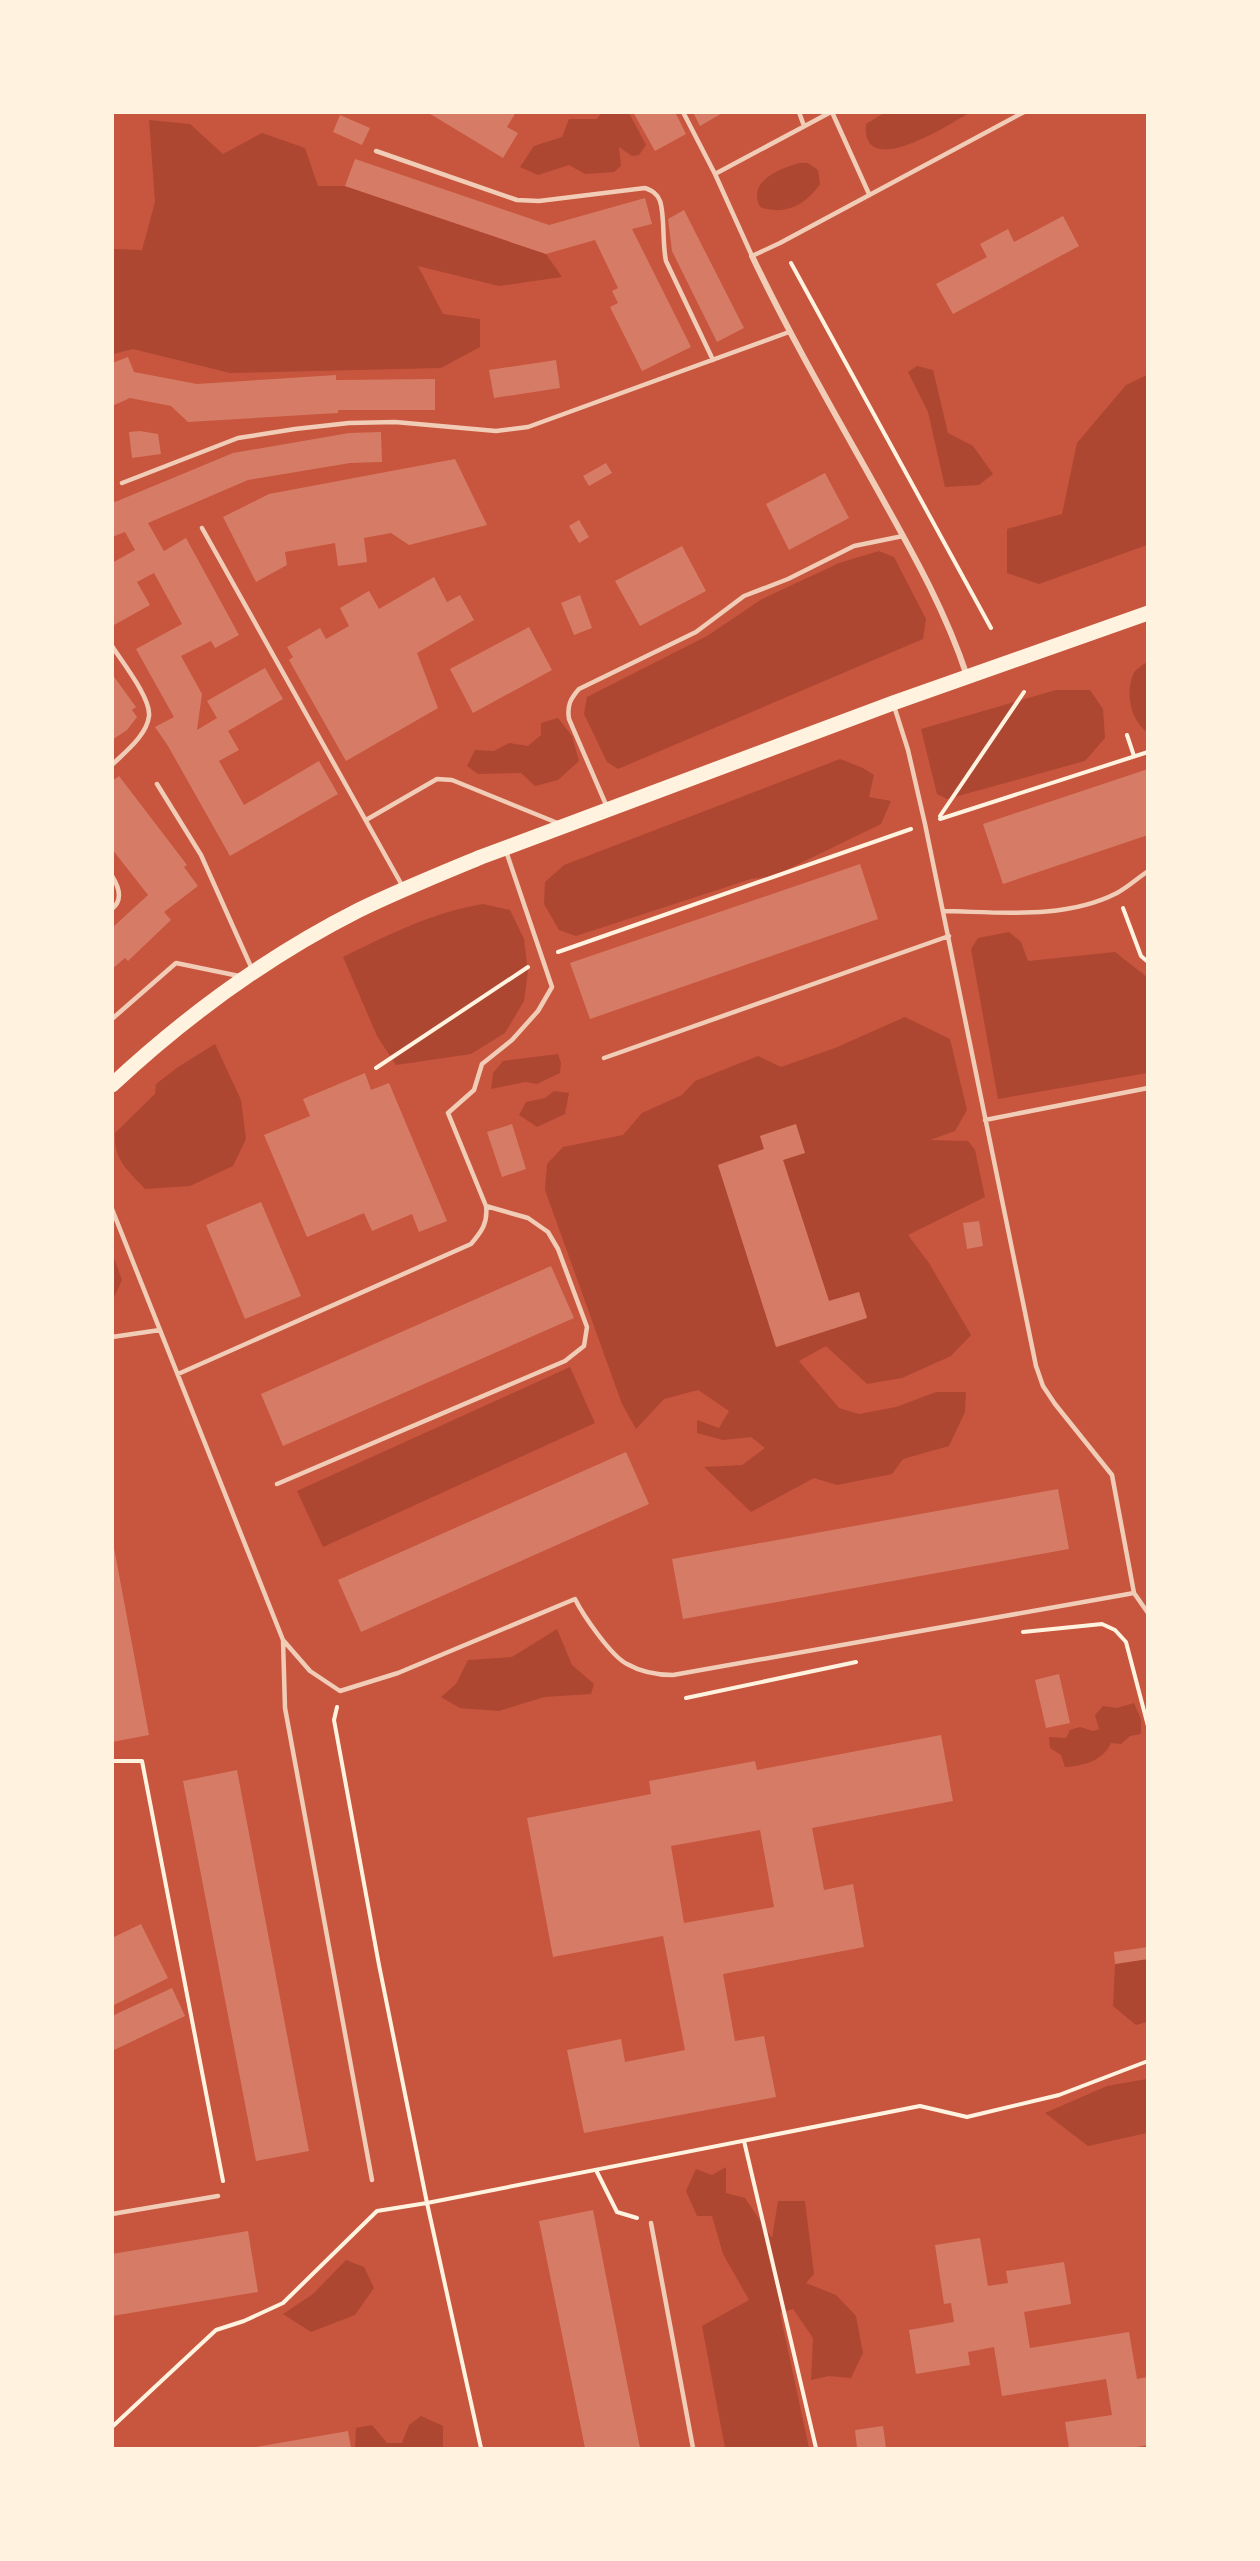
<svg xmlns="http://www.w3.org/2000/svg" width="1260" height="2561" viewBox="0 0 1260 2561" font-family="'Noto Serif',serif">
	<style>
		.green { fill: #ae4732; fill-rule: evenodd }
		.building { fill: #d67c66; fill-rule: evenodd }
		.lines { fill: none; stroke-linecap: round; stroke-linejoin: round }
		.path { stroke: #fff3e0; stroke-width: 4 }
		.service { stroke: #f1ccb7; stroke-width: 4.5 }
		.minor { stroke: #f1ccb7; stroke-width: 6 }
		.primary { stroke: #fff3e0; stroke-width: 15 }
	</style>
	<rect width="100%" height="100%" fill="#c8553d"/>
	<path class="green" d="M 602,112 L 629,113 L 646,145 L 639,155 L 632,156 L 619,147 L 621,166 L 614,172 L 585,174 L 569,165 L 538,175 L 520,167 L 534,146 L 562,137 L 569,119 L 597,119 Z
		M 884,113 L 884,112 L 969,113 C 950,124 861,182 866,124 Z
		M 149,120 L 190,124 L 223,154 L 262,133 L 305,148 L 318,186 L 345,186 L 546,254 L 562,277 L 499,286 L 418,266 L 443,314 L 480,319 L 480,347 L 441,368 L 230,373 L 133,349 L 113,354 L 113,249 L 142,250 L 155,202 Z
		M 799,163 L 808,163 L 818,170 L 820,184 C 806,205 785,216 760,207 C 747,181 779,169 799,163 Z
		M 917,366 L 933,370 L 948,433 L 973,446 L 993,474 L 979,485 L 945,487 L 928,412 L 908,372 Z
		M 1147,375 L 1147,545 L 1039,584 L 1007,573 L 1007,529 L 1062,514 L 1077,443 L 1126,385 Z
		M 879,551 L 894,557 L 926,619 L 923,639 L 618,769 L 607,762 L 584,714 L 587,697 L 707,636 L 762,599 L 839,563 Z
		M 1147,662 L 1147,732 C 1131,721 1125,693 1133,675 C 1135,669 1143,665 1147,662 Z
		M 1056,690 L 1090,690 L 1103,709 L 1105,738 L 1085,761 L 947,799 L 937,794 L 921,729 Z
		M 558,718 L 572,736 L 579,761 L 558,780 L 535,786 L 521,773 L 478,774 L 467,766 L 475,750 L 494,751 L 509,743 L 528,746 L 541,735 L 541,723 Z
		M 840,759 L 863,768 L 874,775 L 869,797 L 891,801 L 881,824 L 774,876 L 751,879 L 576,936 L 559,930 L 544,904 L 545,882 L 564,865 Z
		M 483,904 L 510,910 L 524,939 L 528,971 L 524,1001 L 505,1033 L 471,1054 L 396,1065 L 377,1036 L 343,957 C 388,935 433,912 483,904 Z
		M 1009,932 L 1021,942 L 1028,961 L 1115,952 L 1147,977 L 1147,1073 L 998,1099 L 971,949 L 978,938 Z
		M 905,1017 L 950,1039 L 967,1110 L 955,1131 L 930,1140 L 968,1141 L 975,1150 L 985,1197 L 908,1235 L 929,1263 L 971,1335 L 951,1356 L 902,1378 L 867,1384 L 826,1346 L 799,1361 L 839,1408 L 859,1414 L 896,1407 L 936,1392 L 966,1392 L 965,1412 L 949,1446 L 903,1459 L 892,1474 L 837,1485 L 814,1478 L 751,1512 L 704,1467 L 742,1465 L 765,1448 L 751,1437 L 723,1440 L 697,1433 L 697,1420 L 719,1428 L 729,1411 L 698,1390 L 664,1399 L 636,1429 L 622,1404 L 545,1190 L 547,1164 L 563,1147 L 623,1135 L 642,1113 L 682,1095 L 695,1081 L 758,1056 L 781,1067 L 835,1048 ZM 796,1124 L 783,1160 L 829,1301 L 859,1292 L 867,1317 L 777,1347 L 718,1165 L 764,1149 L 760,1136 Z
		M 215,1044 L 241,1100 L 246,1139 L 233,1166 L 190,1186 L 145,1189 C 127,1169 114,1161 115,1133 L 155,1094 L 156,1084 L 178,1067 Z
		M 558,1054 L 561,1063 L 560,1073 L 537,1084 L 525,1082 L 491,1089 L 493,1073 L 503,1061 Z
		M 554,1091 L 569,1093 L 565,1114 L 537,1127 L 519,1115 L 526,1102 L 545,1098 Z
		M 112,1252 L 122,1280 L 113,1300 L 112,1300 Z
		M 570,1367 L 595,1423 L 323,1547 L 297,1491 Z
		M 557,1629 L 572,1665 L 594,1684 L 591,1694 L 544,1697 L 499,1711 L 460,1708 L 441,1697 L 456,1684 L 468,1660 L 512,1657 Z
		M 1134,1703 L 1141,1719 L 1141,1734 L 1130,1736 L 1121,1744 L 1111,1743 C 1103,1761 1083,1766 1065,1767 L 1061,1755 L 1050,1748 L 1049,1737 L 1066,1738 L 1070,1730 L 1080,1727 L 1093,1731 L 1099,1729 L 1095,1715 L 1103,1706 L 1117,1708 Z
		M 1147,1959 L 1147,2022 L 1136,2025 L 1113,2006 L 1115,1964 Z
		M 1147,2079 L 1147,2133 L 1088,2146 L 1045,2113 L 1107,2086 Z
		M 726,2167 L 726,2193 L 745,2198 L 772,2238 L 778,2201 L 805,2201 L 814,2274 L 806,2283 L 836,2295 L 856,2316 L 863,2353 L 851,2378 L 829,2376 L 811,2380 L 813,2338 L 793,2309 L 780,2313 L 809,2448 L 725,2448 L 702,2326 L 749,2300 L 723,2254 L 712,2216 L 697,2216 L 686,2191 L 696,2169 L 712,2175 Z
		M 346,2260 L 364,2267 L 374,2288 L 355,2315 L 311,2332 L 283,2314 L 313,2294 Z
		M 421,2416 L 443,2426 L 443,2448 L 355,2448 L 356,2428 L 372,2425 L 387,2443 L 402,2443 L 409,2425 Z"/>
	<path class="building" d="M 427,112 L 516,112 L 507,127 L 518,133 L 503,158 Z
		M 633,112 L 675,112 L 686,134 L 655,151 Z
		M 693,112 L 724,112 L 700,126 Z
		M 340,115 L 370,128 L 362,145 L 333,132 Z
		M 355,159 L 549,225 L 645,198 L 652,224 L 632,229 L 691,347 L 642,371 L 610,307 L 618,303 L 612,291 L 618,288 L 595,240 L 546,254 L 345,186 Z
		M 684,210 L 744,328 L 717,342 L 672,251 L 668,219 Z
		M 1063,216 L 1079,246 L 953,314 L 936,284 L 987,257 L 980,244 L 1008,229 L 1014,242 Z
		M 128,357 L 134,372 L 197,384 L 336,375 L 336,380 L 435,379 L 435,410 L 338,410 L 338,413 L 188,422 L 171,406 L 130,398 L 112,406 L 112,363 Z
		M 556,360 L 560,388 L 494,398 L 489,370 Z
		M 140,431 L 158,434 L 161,454 L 132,458 L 129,432 Z
		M 381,432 L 382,462 L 350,463 L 248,480 L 148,523 L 164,551 L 186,538 L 239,635 L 215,648 L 211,641 L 181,656 L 202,694 L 197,730 L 217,718 L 207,701 L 265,668 L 283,699 L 228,731 L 239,750 L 219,761 L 244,805 L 319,761 L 338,794 L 230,856 L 168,746 L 155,727 L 174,717 L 136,649 L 182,624 L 154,573 L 137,582 L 150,605 L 114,625 L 112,623 L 112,563 L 135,550 L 125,532 L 112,537 L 112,499 L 115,502 L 233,453 L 349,433 Z
		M 455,459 L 487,525 L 409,545 L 391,533 L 364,538 L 367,562 L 338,566 L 335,543 L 285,552 L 287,565 L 256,582 L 223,517 L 269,494 Z
		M 606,463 L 612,473 L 589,486 L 583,476 Z
		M 825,473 L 849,518 L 789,550 L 766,504 Z
		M 579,520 L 589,537 L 579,543 L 569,526 Z
		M 682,546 L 706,591 L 640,626 L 615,581 Z
		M 434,577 L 447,602 L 460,595 L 474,620 L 417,653 L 438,708 L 346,761 L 289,660 L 293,657 L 287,647 L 320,628 L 326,639 L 349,626 L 340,608 L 369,591 L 379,609 Z
		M 580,595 L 592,628 L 574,635 L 561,603 Z
		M 529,627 L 552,670 L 473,713 L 450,669 Z
		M 112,674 L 136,707 L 132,710 L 137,717 L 127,730 L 112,740 Z
		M 1148,769 L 1148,835 L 1003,884 L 983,824 Z
		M 119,776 L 187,865 L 184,867 L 198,886 L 164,912 L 171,920 L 128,961 L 125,958 L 112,969 L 112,928 L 148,895 L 112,849 L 112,781 Z
		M 860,864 L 878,919 L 590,1019 L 570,963 Z
		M 365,1073 L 371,1090 L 389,1083 L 447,1221 L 419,1232 L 412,1214 L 372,1231 L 364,1213 L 307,1237 L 264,1135 L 310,1116 L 303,1099 Z
		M 512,1124 L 526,1169 L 502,1177 L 487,1132 Z
		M 796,1124 L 805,1153 L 783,1160 L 829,1301 L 859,1292 L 867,1318 L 776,1347 L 718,1165 L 764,1149 L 760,1136 Z
		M 261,1202 L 301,1296 L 245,1319 L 206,1225 Z
		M 979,1221 L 983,1246 L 967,1249 L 963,1223 Z
		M 551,1266 L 574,1318 L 283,1446 L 261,1394 Z
		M 626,1452 L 649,1504 L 361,1632 L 338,1580 Z
		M 1058,1489 L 1069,1549 L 683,1619 L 672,1559 Z
		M 112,1537 L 149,1735 L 112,1742 Z
		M 1059,1674 L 1070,1723 L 1046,1728 L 1035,1680 Z
		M 941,1735 L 953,1801 L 812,1828 L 824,1890 L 853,1884 L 864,1947 L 723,1974 L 735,2041 L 764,2036 L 776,2097 L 584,2133 L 567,2050 L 621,2039 L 625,2062 L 685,2050 L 663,1936 L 553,1957 L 527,1818 L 651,1794 L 649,1781 L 755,1761 L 757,1770 ZM 760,1830 L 774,1907 L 684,1923 L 671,1846 Z
		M 237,1770 L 309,2151 L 256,2161 L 183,1781 Z
		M 141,1924 L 168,1978 L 112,2006 L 112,1938 Z
		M 1148,1947 L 1148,1959 L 1115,1964 L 1114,1952 Z
		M 172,1988 L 185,2016 L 112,2051 L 112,2016 Z
		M 593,2210 L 625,2373 L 640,2448 L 585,2448 L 539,2221 Z
		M 248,2231 L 258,2292 L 112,2316 L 112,2254 Z
		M 980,2238 L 988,2286 L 1008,2283 L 1006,2271 L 1064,2262 L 1071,2304 L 1024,2312 L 1030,2348 L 1129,2332 L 1137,2379 L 1148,2377 L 1148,2445 L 1130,2448 L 1069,2448 L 1065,2422 L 1112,2415 L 1106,2379 L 1002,2396 L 994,2347 L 968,2352 L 970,2365 L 916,2374 L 909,2330 L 954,2322 L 951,2303 L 944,2304 L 935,2245 Z
		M 883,2426 L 886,2448 L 857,2448 L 855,2430 Z
		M 348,2431 L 351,2448 L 256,2448 L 256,2447 Z"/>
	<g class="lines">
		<path class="path" d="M 791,263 L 991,628
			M 1127,735 L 1134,756
			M 940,816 L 1024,692
			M 940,819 L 1148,752
			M 1123,908 L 1141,956 L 1148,962
			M 558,952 L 911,829
			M 376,1068 L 528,967
			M 1023,1632 L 1102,1624 L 1115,1630 L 1126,1642 L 1148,1726
			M 686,1698 L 856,1662
			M 337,1707 L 334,1720 L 379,1965 L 427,2203 L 920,2106 L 967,2117 L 1059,2095 L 1148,2061
			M 112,1761 L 142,1761 L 223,2181
			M 744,2141 L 816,2448
			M 596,2170 L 617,2212 L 637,2218
			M 112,2427 L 216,2330 L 244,2321 L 283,2303 L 377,2211 L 427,2203 L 481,2448"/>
		<path class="service" d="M 683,112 L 715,174 L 752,256 L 780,243 L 1024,112
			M 799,112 L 804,126
			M 832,112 L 869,194
			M 376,151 L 517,200 L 539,201 L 645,188 C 652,191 657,193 660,201 C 665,216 662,242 666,261 L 713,360
			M 715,174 L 831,112
			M 122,483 L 238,438 L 295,429 L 349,423 L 395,422 L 496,431 L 528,427 L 789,332
			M 202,528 L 403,887
			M 112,646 C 122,662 151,698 149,716 C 147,735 125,752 112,765
			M 894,706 L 908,750 L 925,824 L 1036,1366 L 1043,1386 L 1055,1404 L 1112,1475 L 1134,1593 L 1148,1613
			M 157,784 L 201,855 L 252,969
			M 607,807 L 569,719 C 567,706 570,699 579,689 L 696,632 L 744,596 L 788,579 L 854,546 L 903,536
			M 366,820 L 437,779 L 452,780 L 560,824
			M 112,876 C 119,887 123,900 112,909
			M 943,911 C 1001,912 1064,920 1117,893 C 1128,887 1138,878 1148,871
			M 112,1019 L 176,963 L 239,976
			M 604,1058 L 949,936
			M 985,1120 L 1148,1088
			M 112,1209 L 283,1640 L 310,1671 L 340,1691 L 398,1673 L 575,1599 C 583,1615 611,1656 627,1664 C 641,1672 658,1675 673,1675 L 1134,1593
			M 112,1337 L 160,1330
			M 178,1374 L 471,1244 C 482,1231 488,1223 486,1206 L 448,1113 L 474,1090 L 482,1064 L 512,1040 L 538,1011 L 552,987 L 506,851
			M 277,1484 L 565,1361 L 584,1346 L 587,1327 L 558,1249 L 548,1232 L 528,1218 L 486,1206
			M 283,1640 L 285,1708 L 372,2180
			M 112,2214 L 218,2196
			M 651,2223 L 693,2448"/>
		<path class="minor" d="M 752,256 C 790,336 834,412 877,489 C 912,552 944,607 967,676"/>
		<path class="primary" d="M 112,1085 C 186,1016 268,956 359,910 C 398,891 440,874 481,857 L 893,703 L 1148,613"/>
	</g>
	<rect width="1260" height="2561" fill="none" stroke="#fff3e0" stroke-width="228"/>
</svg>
